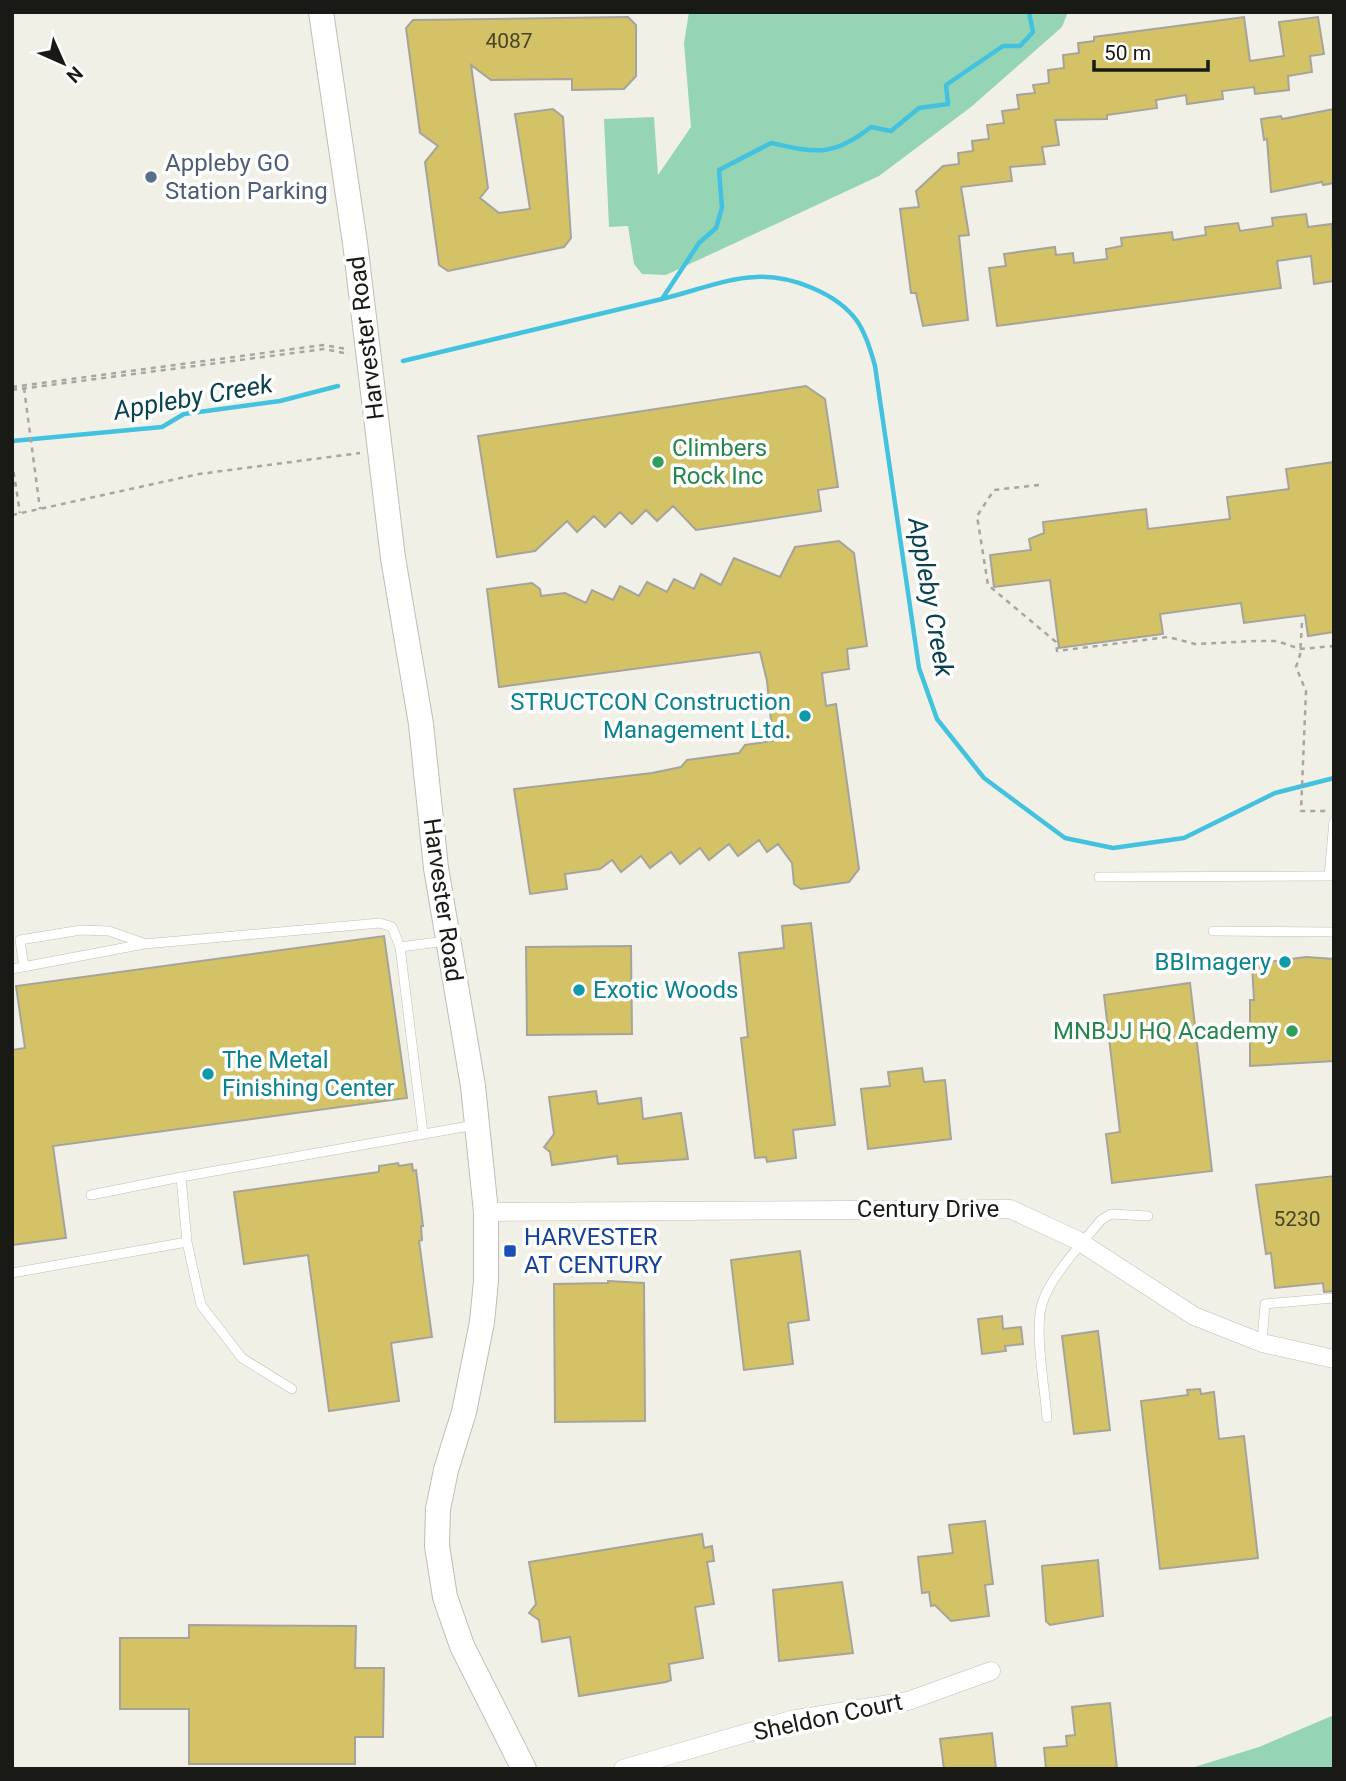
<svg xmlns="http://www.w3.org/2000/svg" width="1346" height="1781" viewBox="0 0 1346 1781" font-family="Roboto,sans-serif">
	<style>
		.green { fill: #95d5b6 }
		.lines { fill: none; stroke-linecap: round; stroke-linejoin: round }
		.stream { stroke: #42c2df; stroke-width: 4.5 }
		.building { fill: #d4c366; stroke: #a5a39b; stroke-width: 2 }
		.lane-casing { stroke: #bfbdb5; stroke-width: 10 }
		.street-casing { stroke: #bfbdb5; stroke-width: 19 }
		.secondary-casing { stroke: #bfbdb5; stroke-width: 26 }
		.path { stroke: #a7a69f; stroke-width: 2.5; stroke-dasharray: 5 5; stroke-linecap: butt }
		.lane { stroke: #fff; stroke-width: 9 }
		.street { stroke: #fff; stroke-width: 18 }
		.secondary { stroke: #fff; stroke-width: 24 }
		.service-dot { fill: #5c6f8a; stroke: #fff; stroke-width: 2.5 }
		.leisure-dot { fill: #2e9e5b; stroke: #fff; stroke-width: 2.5 }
		.culture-dot { fill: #0f9aa8; stroke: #fff; stroke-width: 2.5 }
		.transit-dot { fill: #1a4fb4; stroke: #fff; stroke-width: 2.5 }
		.labels { text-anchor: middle; stroke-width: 7; stroke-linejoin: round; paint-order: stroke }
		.number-label { font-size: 21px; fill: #484429 }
		.service-label { font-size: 24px; fill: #4e5e75; stroke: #fff; text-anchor: start }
		.street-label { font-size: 24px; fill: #191915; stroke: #fff }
		.leisure-label { font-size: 24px; fill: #27864d; stroke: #fff; text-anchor: start }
		.culture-label { font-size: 24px; fill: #0d838f; stroke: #fff; text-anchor: end }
		.transit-label { font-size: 24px; fill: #164399; stroke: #fff; text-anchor: start }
		.water-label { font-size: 26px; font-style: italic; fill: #0a434f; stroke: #fff }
	</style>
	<rect width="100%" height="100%" fill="#f1f0e7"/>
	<path class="green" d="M 689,12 L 1068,12 L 1062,27 L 971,107 L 879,176 L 666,275 L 642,274 L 634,264 L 628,226 L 609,227 L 604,119 L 654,117 L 658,175 L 691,127 L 684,43 Z
		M 1334,1715 L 1334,1769 L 1188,1769 L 1259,1747 Z"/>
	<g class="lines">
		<path class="stream" d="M 662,299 C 692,292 726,278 756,277 C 790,275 837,293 857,321 C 866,334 871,351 875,366 L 919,668 L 937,719 L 984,778 L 1065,838 L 1113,848 L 1184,838 L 1275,793 L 1334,778
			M 403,361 L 662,299 L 699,243 L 716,228 L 722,208 L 719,170 L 771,143 C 816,153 833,157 871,127 L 891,131 L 919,108 L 948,104 L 946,85 L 1003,46 L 1020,46 L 1033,32 L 1029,12
			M 12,441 L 162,427 L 184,414 L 280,401 L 338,386"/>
	</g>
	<path class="building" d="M 628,17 L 636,25 L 636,76 L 624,89 L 572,90 L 572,79 L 491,80 L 471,65 L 488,188 L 480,198 L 499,213 L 530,209 L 515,114 L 553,109 L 563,117 L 571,238 L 564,247 L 448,271 L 439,265 L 425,162 L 438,146 L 420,133 L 406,28 L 413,20 Z
		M 1244,17 L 1250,61 L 1284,56 L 1279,22 L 1318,17 L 1324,54 L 1310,56 L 1312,72 L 1288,76 L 1289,90 L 1255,94 L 1254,87 L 1222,91 L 1223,99 L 1187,104 L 1186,95 L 1156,100 L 1157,108 L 1107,115 L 1107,119 L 1055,120 L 1059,145 L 1042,147 L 1045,164 L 1010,167 L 1012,181 L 961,187 L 969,235 L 959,236 L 968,320 L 923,326 L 916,293 L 911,293 L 900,209 L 919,207 L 916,191 L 943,166 L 959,164 L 958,153 L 973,151 L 972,141 L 989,139 L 987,125 L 1004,123 L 1002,111 L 1019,109 L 1017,95 L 1035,93 L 1033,85 L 1049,83 L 1048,70 L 1064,68 L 1063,55 L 1079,53 L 1078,43 L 1094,41 L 1094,37 Z
		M 1334,109 L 1334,183 L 1323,185 L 1322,182 L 1271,192 L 1267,139 L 1264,140 L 1261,119 L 1281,116 L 1282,119 Z
		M 1306,214 L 1308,227 L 1332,224 L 1334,281 L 1314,284 L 1311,256 L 1277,261 L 1281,288 L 997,326 L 989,268 L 1006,266 L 1004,254 L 1055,247 L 1056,255 L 1073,253 L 1074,263 L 1107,259 L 1106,249 L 1122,246 L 1121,238 L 1172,232 L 1173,240 L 1206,235 L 1205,227 L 1238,223 L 1240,231 L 1273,226 L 1272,218 Z
		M 806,386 L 825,399 L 838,487 L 818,490 L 821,511 L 696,530 L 673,506 L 657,521 L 646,510 L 632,524 L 620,512 L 605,527 L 594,516 L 577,532 L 567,521 L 535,551 L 497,557 L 478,436 Z
		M 1334,462 L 1334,632 L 1308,636 L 1305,615 L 1244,623 L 1241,603 L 1160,614 L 1163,634 L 1059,648 L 1050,580 L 994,587 L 990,555 L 1031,550 L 1029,539 L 1044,533 L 1043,522 L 1146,509 L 1148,529 L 1230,519 L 1227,497 L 1289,489 L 1286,469 Z
		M 839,541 L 854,553 L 867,646 L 847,649 L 849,669 L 822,673 L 826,706 L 836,704 L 859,869 L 849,882 L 801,889 L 794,884 L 792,863 L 778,844 L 767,852 L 759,840 L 738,856 L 729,844 L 709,860 L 700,848 L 680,864 L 671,852 L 650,868 L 641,856 L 621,872 L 612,860 L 600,869 L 565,874 L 567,889 L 530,894 L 514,789 L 652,773 L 681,767 L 687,760 L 739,753 L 745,745 L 773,741 L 767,681 L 760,652 L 499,687 L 487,589 L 532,583 L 540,589 L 541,596 L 565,593 L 586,603 L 592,590 L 613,600 L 620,586 L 639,596 L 647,582 L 667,592 L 674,579 L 694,589 L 701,574 L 721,585 L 734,558 L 780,577 L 795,547 Z
		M 811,923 L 835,1125 L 793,1130 L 796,1158 L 767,1162 L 766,1157 L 755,1158 L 741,1038 L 748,1037 L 739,953 L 784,948 L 782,926 Z
		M 384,936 L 407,1098 L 53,1146 L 66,1238 L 12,1245 L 12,1050 L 25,1048 L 16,986 Z
		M 631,946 L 632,1034 L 527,1035 L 526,947 Z
		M 1306,957 L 1334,959 L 1334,1061 L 1250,1066 L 1250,1000 L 1254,1000 L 1252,964 Z
		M 1190,983 L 1212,1171 L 1112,1183 L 1106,1134 L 1120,1132 L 1104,995 Z
		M 922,1068 L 924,1082 L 945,1080 L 951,1139 L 868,1149 L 861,1089 L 890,1086 L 888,1072 Z
		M 596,1091 L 598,1104 L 641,1098 L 643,1119 L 681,1113 L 688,1159 L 618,1164 L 617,1156 L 552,1165 L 550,1152 L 544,1147 L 554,1134 L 549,1097 Z
		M 398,1163 L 399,1166 L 412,1164 L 413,1171 L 416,1170 L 423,1226 L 421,1226 L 422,1240 L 419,1241 L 432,1337 L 391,1343 L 399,1401 L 329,1411 L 308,1255 L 244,1264 L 234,1192 L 379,1172 L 379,1166 Z
		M 1334,1176 L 1334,1291 L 1324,1292 L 1323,1283 L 1275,1288 L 1271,1253 L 1266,1254 L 1256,1185 Z
		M 800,1251 L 809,1320 L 788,1323 L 793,1364 L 744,1370 L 731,1260 Z
		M 608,1281 L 644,1283 L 645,1421 L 555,1422 L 554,1284 L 608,1283 Z
		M 1002,1316 L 1003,1329 L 1021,1327 L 1023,1344 L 1005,1346 L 1006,1351 L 982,1354 L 978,1319 Z
		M 1098,1331 L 1110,1430 L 1074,1434 L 1062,1336 Z
		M 1200,1389 L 1201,1394 L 1214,1392 L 1219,1439 L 1244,1436 L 1258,1558 L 1160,1569 L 1141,1401 L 1188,1395 L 1187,1390 Z
		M 985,1521 L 993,1584 L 985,1585 L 989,1616 L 951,1621 L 935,1605 L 931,1606 L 929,1592 L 922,1593 L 918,1557 L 953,1553 L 949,1525 Z
		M 702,1534 L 704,1548 L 712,1546 L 714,1561 L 707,1562 L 714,1604 L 695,1607 L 703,1658 L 669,1664 L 671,1680 L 666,1682 L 579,1696 L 570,1637 L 542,1642 L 539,1620 L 529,1613 L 536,1604 L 529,1562 Z
		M 1098,1560 L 1103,1616 L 1050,1625 L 1046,1621 L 1042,1566 Z
		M 842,1582 L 853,1653 L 779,1661 L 773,1590 Z
		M 189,1625 L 356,1626 L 355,1668 L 384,1668 L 383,1737 L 355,1737 L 355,1764 L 189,1764 L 189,1709 L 120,1709 L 120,1638 L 189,1638 Z
		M 1110,1703 L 1117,1769 L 1046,1769 L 1044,1748 L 1067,1746 L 1066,1736 L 1075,1735 L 1072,1707 Z
		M 992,1733 L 996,1769 L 944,1769 L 940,1739 Z"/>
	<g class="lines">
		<g class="lane-casing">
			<path id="lane" d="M 1329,876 L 1334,821
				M 1099,877 L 1334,876
				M 1213,931 L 1334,932
				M 400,947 L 423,1133
				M 24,967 L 20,940 L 81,930 L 109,931 L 143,943
				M 12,969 L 144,944 L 380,923 L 392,927 L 400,947 L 446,941
				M 91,1195 L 181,1177
				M 187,1242 L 201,1305 L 242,1358 L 292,1389
				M 12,1273 L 187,1242 L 181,1177 L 475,1125
				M 1262,1343 L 1265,1304 L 1334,1298
				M 1047,1418 C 1045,1389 1034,1330 1042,1304 C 1049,1278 1084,1241 1101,1220 L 1111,1214 L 1148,1216"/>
		</g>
		<g class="street-casing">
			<path id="street" d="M 486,1212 L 1010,1209 L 1077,1240 L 1194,1316 L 1262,1343 L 1334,1359
				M 623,1769 L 791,1720 L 908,1701 L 991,1671"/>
		</g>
		<g class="secondary-casing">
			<path id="secondary" d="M 321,12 L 355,243 L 393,558 L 421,724 L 436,868 L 473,1086 L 486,1212 L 486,1281 L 482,1322 L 464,1412 L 446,1470 L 438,1509 L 437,1546 L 445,1597 L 462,1646 L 524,1769"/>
		</g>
		<path class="path" d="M 12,387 L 323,345 L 347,349
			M 24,388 L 40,509
			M 12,390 L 324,349 L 349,354
			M 12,462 L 20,513
			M 1039,485 L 994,490 L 977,516 L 988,585 L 1056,642 L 1057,651 L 1168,637 L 1195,644 L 1256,641 L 1277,641 L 1300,649 L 1334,646
			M 12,515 L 199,474 L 360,453
			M 1302,623 L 1300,655 L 1296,667 L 1306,691 L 1301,811 L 1327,811"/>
		<use href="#lane" class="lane"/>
		<use href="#street" class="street"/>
		<use href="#secondary" class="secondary"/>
	</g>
	<circle class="service-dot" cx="151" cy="177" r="7"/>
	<g class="leisure-dot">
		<circle cx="658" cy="462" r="7"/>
		<circle cx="1292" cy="1031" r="7"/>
	</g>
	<g class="culture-dot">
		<circle cx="805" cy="716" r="7"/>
		<circle cx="1285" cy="962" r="7"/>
		<circle cx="579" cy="990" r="7"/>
		<circle cx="208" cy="1074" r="7"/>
	</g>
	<rect class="transit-dot" x="503" y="1244" width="14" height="14" rx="3.5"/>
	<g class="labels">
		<g class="number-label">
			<text x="509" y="48">4087</text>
			<text x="1297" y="1226">5230</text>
		</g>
		<g class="service-label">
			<text x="165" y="171">Appleby GO<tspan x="165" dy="28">Station Parking</tspan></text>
		</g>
		<g class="street-label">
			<text transform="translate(366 338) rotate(-97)" y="8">Harvester Road</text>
			<text transform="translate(443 900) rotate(82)" y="8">Harvester Road</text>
			<text x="928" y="1217">Century Drive</text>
			<text transform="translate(828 1717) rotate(-12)" y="8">Sheldon Court</text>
		</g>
		<g class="leisure-label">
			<text x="672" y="456">Climbers<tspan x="672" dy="28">Rock Inc</tspan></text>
			<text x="1278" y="1039" text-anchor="end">MNBJJ HQ Academy</text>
		</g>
		<g class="culture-label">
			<text x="791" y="710">STRUCTCON Construction<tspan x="791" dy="28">Management Ltd.</tspan></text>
			<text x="1271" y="970">BBImagery</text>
			<text x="593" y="998" text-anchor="start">Exotic Woods</text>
			<text x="222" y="1068" text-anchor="start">The Metal<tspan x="222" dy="28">Finishing Center</tspan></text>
		</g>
		<g class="transit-label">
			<text x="524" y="1245">HARVESTER<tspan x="524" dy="28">AT CENTURY</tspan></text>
		</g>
		<g class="water-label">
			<text transform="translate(193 397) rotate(-10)" y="9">Appleby Creek</text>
			<text transform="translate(931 597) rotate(80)" y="9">Appleby Creek</text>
		</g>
	</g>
	<rect width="1346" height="1781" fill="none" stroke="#191915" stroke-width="28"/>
	<g transform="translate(63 63) rotate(135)" stroke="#ffffff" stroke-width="5" paint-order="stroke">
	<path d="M0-5L12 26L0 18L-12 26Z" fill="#191915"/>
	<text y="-10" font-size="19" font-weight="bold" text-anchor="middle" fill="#191915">N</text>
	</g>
	<path d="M1094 60v10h114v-10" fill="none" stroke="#191915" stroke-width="3.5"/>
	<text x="1104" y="60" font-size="21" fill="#191915" stroke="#ffffff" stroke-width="5" paint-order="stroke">50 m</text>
</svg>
